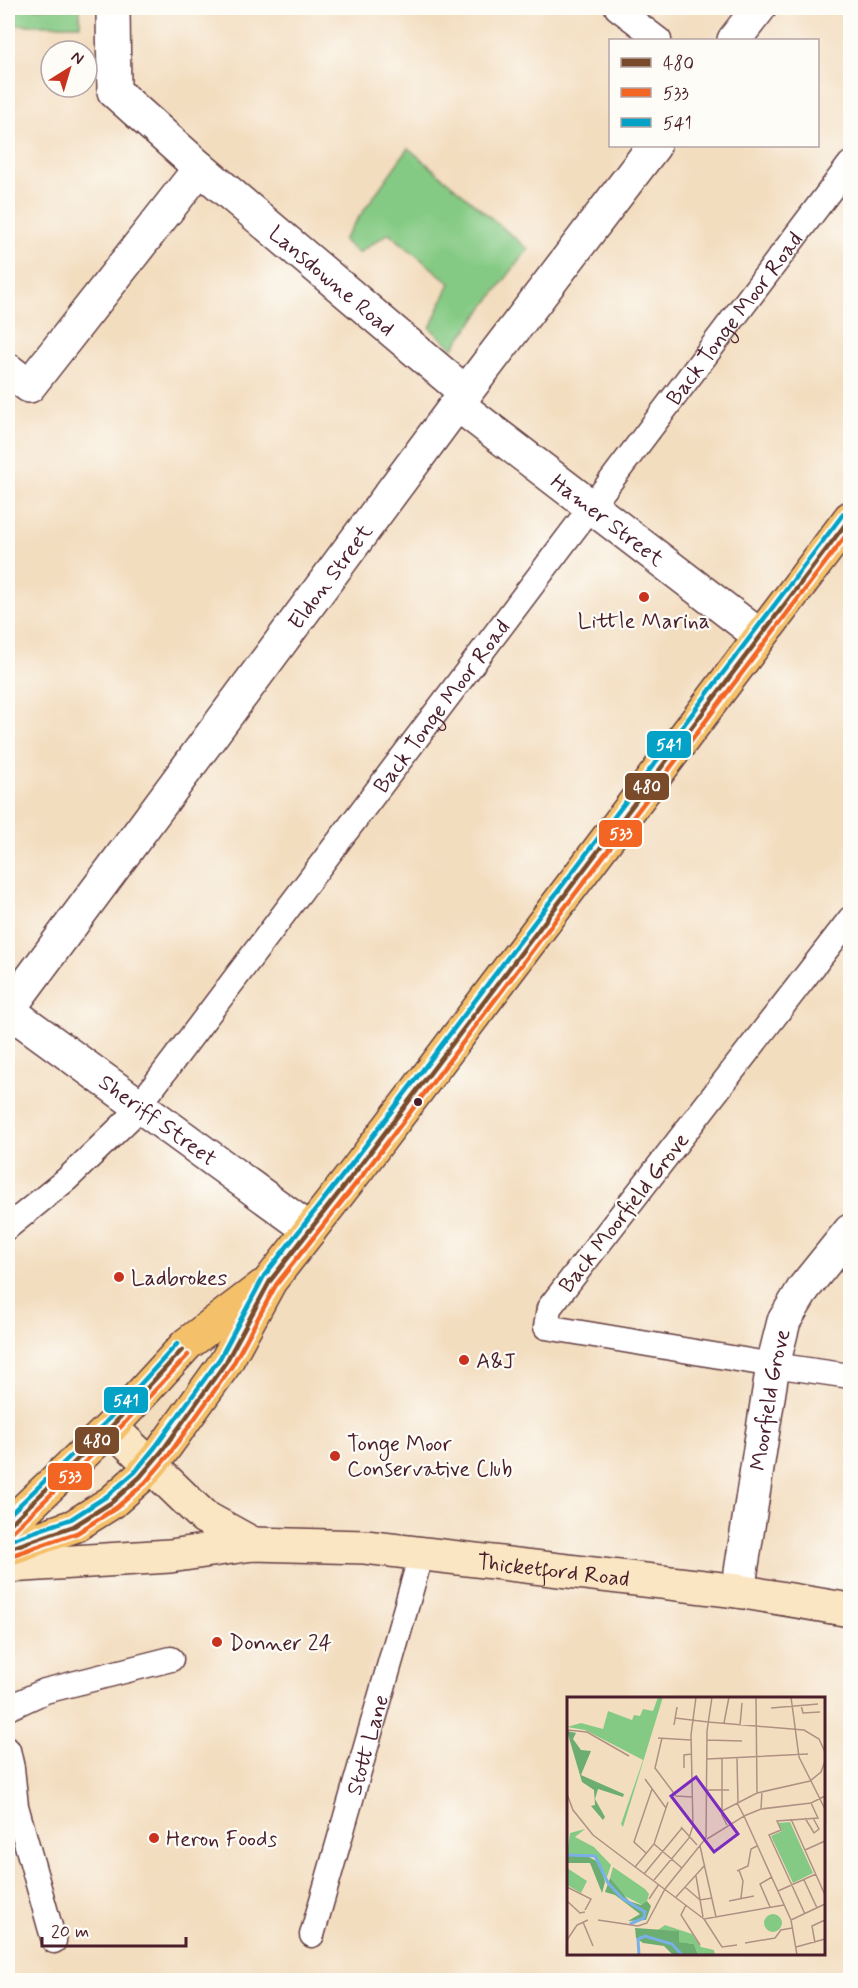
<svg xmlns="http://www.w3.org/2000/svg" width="858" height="1988" viewBox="0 0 858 1988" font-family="Mynerve,sans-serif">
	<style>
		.green { fill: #85ca84; stroke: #687458; stroke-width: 1.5 }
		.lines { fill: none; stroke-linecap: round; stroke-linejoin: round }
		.service-casing { stroke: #633c41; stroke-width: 27 }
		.minor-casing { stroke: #633c41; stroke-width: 36 }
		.secondary-casing { stroke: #633c41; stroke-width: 36 }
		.primary-casing { stroke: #633c41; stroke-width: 36 }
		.service { stroke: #fff; stroke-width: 24 }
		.minor { stroke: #fff; stroke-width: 33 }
		.secondary { stroke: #fbe6c4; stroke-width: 33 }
		.primary { stroke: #f4c16b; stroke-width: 33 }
		.bus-1-casing { stroke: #fdfcf7; stroke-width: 9 }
		.bus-2-casing { stroke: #fdfcf7; stroke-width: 9 }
		.bus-3-casing { stroke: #fdfcf7; stroke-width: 9 }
		.bus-1 { stroke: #7a4b2a; stroke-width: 4.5 }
		.bus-2 { stroke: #f26522; stroke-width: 4.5 }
		.bus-3 { stroke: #04a2c6; stroke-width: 4.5 }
		.poi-dot { fill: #c8321e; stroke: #fdfcf7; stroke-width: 2 }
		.bus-dot { fill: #4a1f2b; stroke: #fdfcf7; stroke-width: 2 }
		.labels { text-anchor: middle; stroke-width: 4.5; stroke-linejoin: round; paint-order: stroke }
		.street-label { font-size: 22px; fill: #4a1f2b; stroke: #fdfcf7 }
		.poi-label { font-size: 22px; fill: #4a1f2b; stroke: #fdfcf7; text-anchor: start }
		.inset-river { fill: none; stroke: #79b0e8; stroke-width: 3 }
		.inset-road { fill: none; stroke: #af9184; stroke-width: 1.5 }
		.view { fill: #7b2cbf; fill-opacity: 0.15; stroke: #7b2cbf; stroke-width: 3 }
		.inset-edge { fill: none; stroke: #4a1f2b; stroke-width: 3 }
		.line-badge { stroke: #fdfcf7; stroke-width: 2 }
		.badge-label { font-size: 16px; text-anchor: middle; font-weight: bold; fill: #fff }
	</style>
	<rect width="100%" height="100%" fill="#fdfcf7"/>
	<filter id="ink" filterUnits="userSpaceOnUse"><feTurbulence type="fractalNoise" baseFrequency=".0167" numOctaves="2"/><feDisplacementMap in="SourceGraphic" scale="12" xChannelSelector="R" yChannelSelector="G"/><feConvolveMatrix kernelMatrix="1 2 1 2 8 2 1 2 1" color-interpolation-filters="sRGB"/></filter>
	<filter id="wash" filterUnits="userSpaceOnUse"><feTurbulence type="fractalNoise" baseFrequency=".008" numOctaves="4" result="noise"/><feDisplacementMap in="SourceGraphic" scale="24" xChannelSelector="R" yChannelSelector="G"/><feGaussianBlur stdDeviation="1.35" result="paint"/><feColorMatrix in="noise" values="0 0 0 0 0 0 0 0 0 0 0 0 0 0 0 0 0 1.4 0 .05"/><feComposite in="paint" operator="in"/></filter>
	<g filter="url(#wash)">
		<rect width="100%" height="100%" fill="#f3ddbf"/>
		<path class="green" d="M 8,8 L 80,8 L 80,25 L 8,25 Z
			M 408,148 L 528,249 L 453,348 L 430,328 L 450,283 L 389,233 L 358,253 L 343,240 Z"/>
	</g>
	<g filter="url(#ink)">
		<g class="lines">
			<g class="service-casing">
				<g id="service">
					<path d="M 617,8 L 659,40"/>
					<path d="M 850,919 L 549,1308 L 546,1327 L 773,1365 L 850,1376"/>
					<path id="s1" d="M 8,1227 L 67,1179 L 129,1119 L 850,164"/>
					<path d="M 8,1708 L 45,1691 L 171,1659"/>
					<path d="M 8,1750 L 12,1768 L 16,1806 L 54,1941"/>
					<path id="s2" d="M 312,1935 L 421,1555"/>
				</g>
			</g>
			<g class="minor-casing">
				<g id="minor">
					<path id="s3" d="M 113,8 L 114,91 L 200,168 L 466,393"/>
					<path d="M 734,40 L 759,8"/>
					<path d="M 8,370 L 29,386 L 200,168"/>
					<path id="s4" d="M 457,404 L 760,636"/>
					<path id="s5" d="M 8,1010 L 457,404 L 654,146"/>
					<path id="s6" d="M 8,1010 L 310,1230"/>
					<path id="s7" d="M 738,1591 L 773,1365 L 784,1321 L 804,1288 L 850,1231"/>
				</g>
			</g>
			<g class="secondary-casing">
				<g id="secondary">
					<path d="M 111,1427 L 204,1517 L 253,1544"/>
					<path id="s8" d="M 8,1566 L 170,1556 L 253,1544 L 365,1547 L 738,1591 L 850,1610"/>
				</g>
			</g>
			<g class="primary-casing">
				<path id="primary" d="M 8,1526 L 111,1427 L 187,1344 L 262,1287
					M 8,1549 L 74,1526 L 112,1502 L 140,1477 L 162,1451 L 226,1362 L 270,1281 L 356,1171 L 850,518"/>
			</g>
			<use href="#service" class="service"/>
			<use href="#minor" class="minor"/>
			<use href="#secondary" class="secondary"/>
			<use href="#primary" class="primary"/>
			<g class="bus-1-casing">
				<path id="bus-1" d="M 8,1526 L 111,1427 L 182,1350
					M 8,1549 L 74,1526 L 112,1502 L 140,1477 L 162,1451 L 226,1362 L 270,1281 L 356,1171 L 850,518"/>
			</g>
			<g class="bus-2-casing">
				<path id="bus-2" d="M 13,1531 L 116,1432 L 188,1355
					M 10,1556 L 77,1533 L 116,1508 L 145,1483 L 168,1456 L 232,1366 L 276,1285 L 362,1176 L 850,530"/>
			</g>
			<g class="bus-3-casing">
				<path id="bus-3" d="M 8,1516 L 106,1422 L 177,1344
					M 8,1541 L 71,1519 L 107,1496 L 135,1472 L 156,1446 L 220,1358 L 264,1276 L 350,1166 L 844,513"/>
			</g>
			<use href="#bus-1" class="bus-1"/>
			<use href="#bus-2" class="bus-2"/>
			<use href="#bus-3" class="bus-3"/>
		</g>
	</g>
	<g class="poi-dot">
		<circle cx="644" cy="597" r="6"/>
		<circle cx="119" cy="1277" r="6"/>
		<circle cx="464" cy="1360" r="6"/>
		<circle cx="335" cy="1456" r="6"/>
		<circle cx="217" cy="1642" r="6"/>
		<circle cx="154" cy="1838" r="6"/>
	</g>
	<circle class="bus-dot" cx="418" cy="1102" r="5"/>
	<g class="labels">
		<g class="street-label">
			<text dy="8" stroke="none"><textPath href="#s3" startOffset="372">Lansdowne Road</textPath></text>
			<text dy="8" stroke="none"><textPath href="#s1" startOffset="1166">Back Tonge Moor Road</textPath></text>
			<text dy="8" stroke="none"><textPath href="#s4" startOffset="190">Hamer Street</textPath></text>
			<text dy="8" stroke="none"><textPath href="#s5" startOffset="540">Eldon Street</textPath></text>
			<text dy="8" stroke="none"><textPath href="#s1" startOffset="680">Back Tonge Moor Road</textPath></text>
			<text dy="8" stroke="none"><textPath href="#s6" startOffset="186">Sheriff Street</textPath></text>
			<text transform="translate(623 1212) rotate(-52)" y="8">Back Moorfield Grove</text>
			<text dy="8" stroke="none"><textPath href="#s7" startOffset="194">Moorfield Grove</textPath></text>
			<text dy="8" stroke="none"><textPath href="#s8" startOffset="548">Thicketford Road</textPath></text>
			<text dy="8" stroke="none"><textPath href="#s2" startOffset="198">Stott Lane</textPath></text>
		</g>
		<g class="poi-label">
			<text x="644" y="628" text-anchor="middle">Little Marina</text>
			<text x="131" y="1285">Ladbrokes</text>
			<text x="476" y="1368">A&amp;J</text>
			<text x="347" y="1451">Tonge Moor<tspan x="347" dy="25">Conservative Club</tspan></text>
			<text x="229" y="1650">Donner 24</text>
			<text x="166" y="1846">Heron Foods</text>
		</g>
	</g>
	<g transform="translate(567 1697)">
		<rect width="258" height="258" fill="#f3ddbf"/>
		<path d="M 91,0 L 96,0 L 56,130 L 54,127 L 76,63 L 18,33 L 0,30 L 14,26 L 36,32 L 41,14 L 65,23 L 67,18 L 73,19 L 76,12 L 86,14 ZM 223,125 L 246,176 L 226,186 L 204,139 L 215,134 L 211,126 ZM 18,132 L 8,140 L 27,150 L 44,168 L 40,180 L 28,159 L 0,157 L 3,136 ZM 46,170 L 78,192 L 82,197 L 80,204 L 75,208 L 54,197 L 43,181 ZM 0,171 L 20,184 L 14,196 L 0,188 ZM197 226a9 9 0 1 1 18 0a9 9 0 1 1-18 0ZM 98,228 L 125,237 L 134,250 L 147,253 L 148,258 L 131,258 L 127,247 L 111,245 L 109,234 L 91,233 Z" fill="#85ca84"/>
		<path d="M 0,34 L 9,36 L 6,42 L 14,53 L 24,54 L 14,78 L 57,97 L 56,100 L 31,92 L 28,102 L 38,120 L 36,123 L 24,109 L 28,108 L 27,93 L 15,85 ZM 18,158 L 33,166 L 38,185 L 35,196 L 23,166 L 0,166 L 0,159 ZM 43,181 L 62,204 L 74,208 L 80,204 L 84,209 L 79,223 L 61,224 L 73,217 L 48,198 L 38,195 ZM 68,231 L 112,234 L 112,245 L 127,247 L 131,258 L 106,258 L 97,249 L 76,246 L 69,241 Z" fill="#6cae72"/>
		<path class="inset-river" d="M 0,158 L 28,159 L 41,186 L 55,201 L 78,215 L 77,221 L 63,227M 72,258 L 71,242 L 78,239 L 105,247 L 115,258"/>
		<path class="inset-road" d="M 189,0 L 190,96M 224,0 L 232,60 L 258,112M 234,8 L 236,16 L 253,15M 204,11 L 251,7M 108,21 L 141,25M 141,25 L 237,33 L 252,42 L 258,55M 157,26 L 162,0M 107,28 L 110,10M 173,28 L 175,6M 0,33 L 20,35 L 62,59M 91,41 L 124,43M 95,41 L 88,71 L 109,99 L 126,100M 140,43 L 175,44M 155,61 L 155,118 L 160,128M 170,61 L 171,106M 140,62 L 241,57M 117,71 L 117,58 L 125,57M 78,82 L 99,111M 140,93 L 162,93M 0,97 L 6,113 L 26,138 L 137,222M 170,106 L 177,119 L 194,112 L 244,106 L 258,99M 194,112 L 195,94M 155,114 L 190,96 L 243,84 L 254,75 L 258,64M 238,121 L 247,136 L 252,132 L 246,121M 224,122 L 258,198M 114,130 L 130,148M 140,142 L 177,119 L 224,223 L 230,258M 87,147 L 115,171M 133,149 L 149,220M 238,153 L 258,144M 79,156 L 67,145 L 85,92M 68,170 L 87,147 L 101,105M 172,173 L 176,184 L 174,201M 170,174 L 181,169 L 184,152 L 190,149M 77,177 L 115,131M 129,179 L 136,220M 87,183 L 122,141 L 126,129 L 124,38 L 129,0M 237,183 L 250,211M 0,190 L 24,202 L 18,213M 118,190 L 133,203 L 145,201M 211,194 L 249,177M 109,200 L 138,168M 82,202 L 92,187M 0,204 L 13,216 L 18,215M 162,204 L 187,199M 119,208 L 114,218 L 133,248M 203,210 L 193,187 L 205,180M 238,217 L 202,138 L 214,133 L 210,124 L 251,121 L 244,106M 137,222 L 217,208M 137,222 L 155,250 L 170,248M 31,223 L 71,229 L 80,226 L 98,192 L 139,141 L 140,34 L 145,0M 224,223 L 258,207M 16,225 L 26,249M 0,243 L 10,228 L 21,223M 178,246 L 208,241 L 214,233 L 225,231M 248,246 L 245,229 L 258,223M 229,250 L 258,242"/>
		<path class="view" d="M 129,80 L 171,137 L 147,155 L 104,99 Z"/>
		<rect width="258" height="258" class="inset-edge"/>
	</g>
	<g class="line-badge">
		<rect x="646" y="730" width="46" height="29" rx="6" fill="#04a2c6"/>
		<rect x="624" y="772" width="46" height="29" rx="6" fill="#7a4b2a"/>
		<rect x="598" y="819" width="45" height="29" rx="6" fill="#f26522"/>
		<rect x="103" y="1386" width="46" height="28" rx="6" fill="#04a2c6"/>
		<rect x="74" y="1426" width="46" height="29" rx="6" fill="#7a4b2a"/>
		<rect x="47" y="1462" width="46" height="29" rx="6" fill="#f26522"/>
	</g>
	<g class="badge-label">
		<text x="669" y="750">541</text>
		<text x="647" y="792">480</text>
		<text x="621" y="839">533</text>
		<text x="126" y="1406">541</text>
		<text x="97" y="1446">480</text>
		<text x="70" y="1482">533</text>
	</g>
	<rect width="858" height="1988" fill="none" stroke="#fdfcf7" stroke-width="30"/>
	<rect x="609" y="39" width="210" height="108" fill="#fdfcf7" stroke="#b5a4a5" stroke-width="1.5"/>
	<rect x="621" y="58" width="30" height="9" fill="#7a4b2a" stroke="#b5a4a5" stroke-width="1.5"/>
	<text x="663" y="69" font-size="18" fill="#4a1f2b">480</text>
	<rect x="621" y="88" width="30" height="9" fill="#f26522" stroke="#b5a4a5" stroke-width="1.5"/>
	<text x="663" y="99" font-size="18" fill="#4a1f2b">533</text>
	<rect x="621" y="118" width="30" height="9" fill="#04a2c6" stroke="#b5a4a5" stroke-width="1.5"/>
	<text x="663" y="129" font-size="18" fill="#4a1f2b">541</text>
	<g transform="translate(69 69) rotate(37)"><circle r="28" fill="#fdfcf7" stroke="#b5a4a5" stroke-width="1.5"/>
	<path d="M0-4.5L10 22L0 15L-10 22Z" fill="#c8321e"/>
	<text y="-9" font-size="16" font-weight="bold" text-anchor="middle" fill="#4a1f2b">N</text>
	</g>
	<path d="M42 1937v9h144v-9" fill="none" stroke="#4a1f2b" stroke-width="3"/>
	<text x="51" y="1937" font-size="18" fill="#4a1f2b" stroke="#fdfcf7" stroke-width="4.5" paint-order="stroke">20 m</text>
</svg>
